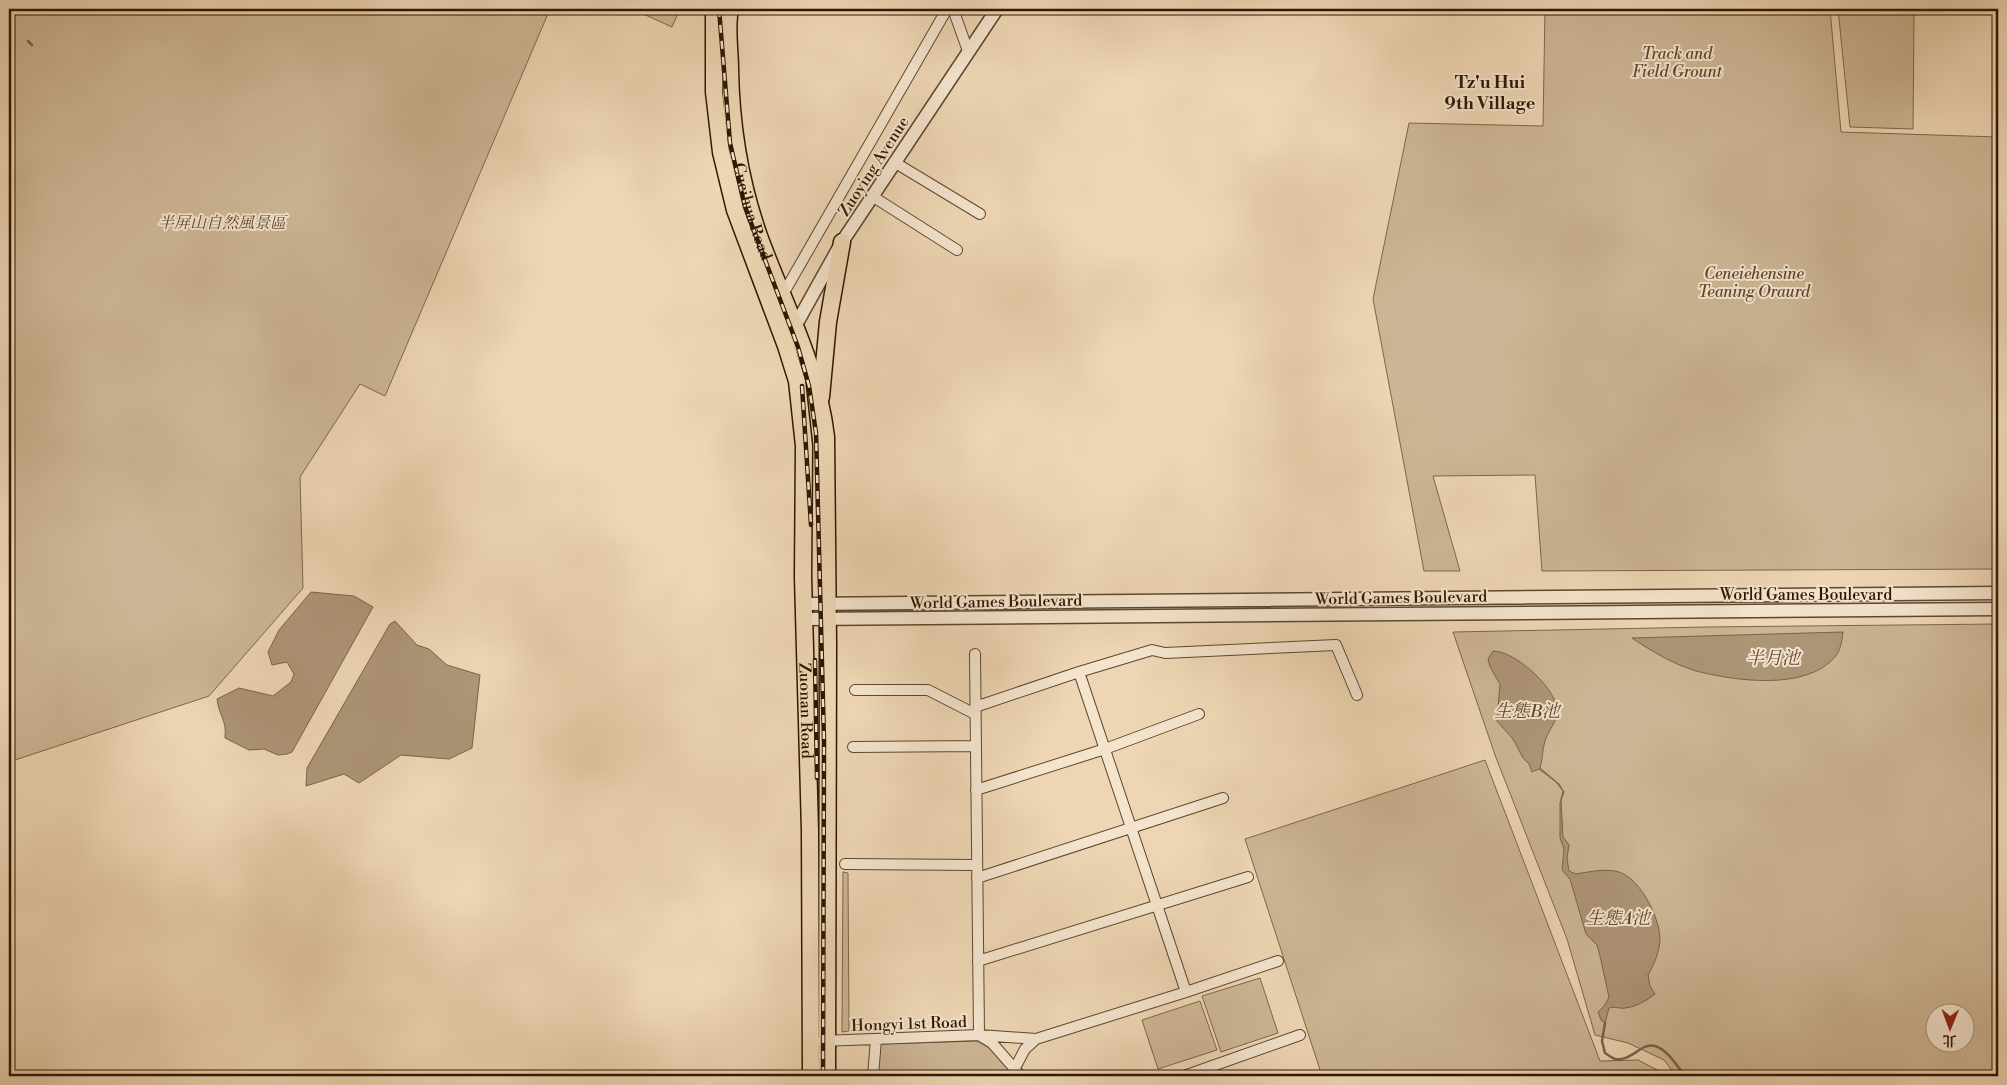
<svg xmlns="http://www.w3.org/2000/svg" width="2007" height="1085" viewBox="0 0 2007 1085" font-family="'Libre Bodoni','Noto Serif TC',serif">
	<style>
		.green { fill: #cdb695; stroke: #7e664a; fill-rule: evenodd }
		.water { fill: #ad9577; stroke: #7a6347 }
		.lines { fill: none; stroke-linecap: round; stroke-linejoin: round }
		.stream { stroke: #7a6347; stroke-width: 2.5 }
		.minor-casing { stroke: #5e472d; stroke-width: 12 }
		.tertiary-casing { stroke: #5e472d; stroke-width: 15 }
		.primary-casing { stroke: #2e1700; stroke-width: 19 }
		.minor { stroke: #f4e4ce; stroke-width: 10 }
		.tertiary { stroke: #f4e4ce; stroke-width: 12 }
		.primary { stroke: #eed6b4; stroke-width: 16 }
		.rail-casing { stroke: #2e1700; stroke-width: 4.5 }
		.rail { stroke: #f4e4ce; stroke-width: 2.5; stroke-dasharray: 8; stroke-linecap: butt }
		.labels { text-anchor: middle; stroke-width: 4; stroke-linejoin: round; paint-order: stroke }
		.park-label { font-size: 16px; font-style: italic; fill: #5e472d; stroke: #f4e4ce }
		.street-label { font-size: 16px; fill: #2e1700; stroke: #f4e4ce }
		.neighbourhood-label { font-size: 18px; font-weight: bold; fill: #2e1700; stroke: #f4e4ce }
		.water-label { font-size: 18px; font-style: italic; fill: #614930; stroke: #f4e4ce }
	</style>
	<rect width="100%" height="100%" fill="#eed6b4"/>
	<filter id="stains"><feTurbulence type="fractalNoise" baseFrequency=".004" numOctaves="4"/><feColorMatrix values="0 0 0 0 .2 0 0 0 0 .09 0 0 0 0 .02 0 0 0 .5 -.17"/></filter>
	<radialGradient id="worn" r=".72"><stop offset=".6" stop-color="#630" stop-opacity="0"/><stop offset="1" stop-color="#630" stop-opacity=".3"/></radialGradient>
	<path class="green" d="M 9,9 L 550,9 L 385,396 L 360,384 L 300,477 L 303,588 L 209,696 L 9,762 Z
		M 643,9 L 673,9 L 679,11 L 672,27 L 641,13 Z
		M 1545,9 L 1830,9 L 1841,132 L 1998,137 L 1998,569 L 1542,571 L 1535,475 L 1433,476 L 1460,571 L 1424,571 L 1373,299 L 1409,123 L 1543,126 Z
		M 1838,9 L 1888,9 L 1888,13 L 1914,14 L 1913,129 L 1850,127 Z
		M 1998,624 L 1998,1076 L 1676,1076 L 1664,1060 L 1628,1043 L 1595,1035 L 1567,939 L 1495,755 L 1453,632 L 1706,627 ZM 1934,1012 L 1964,1012 L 1964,1042 L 1934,1042 Z
		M 1485,760 L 1600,1061 L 1638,1060 L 1669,1076 L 1322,1076 L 1245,839 Z
		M 843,872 L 848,873 L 849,1031 L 842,1032 Z
		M 1260,978 L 1278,1033 L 1221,1052 L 1202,996 Z
		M 1200,1001 L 1217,1050 L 1158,1069 L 1142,1020 Z
		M 977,1041 L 991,1049 L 1013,1073 L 1014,1076 L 877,1076 L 880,1044 Z"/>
	<path class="water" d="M 311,592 L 354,596 L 373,607 L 292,752 L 287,754 L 278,755 L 264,749 L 249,750 L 225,738 C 227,720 219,716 217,699 L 239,688 L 273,696 L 291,682 L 294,674 L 287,662 L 272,665 L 268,652 L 279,630 Z
		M 395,621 L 417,645 L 429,649 L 447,665 L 480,675 L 472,748 L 449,759 L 401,755 L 359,783 L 344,774 L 306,786 L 307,768 L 390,624 Z
		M 1843,632 C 1842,640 1841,650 1835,657 C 1806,691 1735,681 1696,671 C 1673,664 1651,651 1632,638 Z
		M 1493,651 C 1515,651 1555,687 1557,709 C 1558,722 1548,730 1545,741 C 1542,750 1543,759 1540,768 L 1559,784 L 1564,792 L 1561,800 L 1563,837 L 1569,845 L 1567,858 L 1569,871 L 1576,874 C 1588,872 1602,869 1615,871 C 1639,875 1659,916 1660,938 C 1660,950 1654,965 1648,975 L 1650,986 L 1655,994 C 1646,1001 1636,1007 1625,1008 C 1619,1009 1615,1006 1609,1008 L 1605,1023 L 1601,1020 L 1598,1012 L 1605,1005 L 1609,997 L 1600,956 L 1597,945 L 1586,934 L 1570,879 L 1562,870 L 1564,849 L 1560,838 L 1560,803 L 1563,791 L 1556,782 L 1539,769 L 1532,772 L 1529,764 L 1523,758 L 1513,739 L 1497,721 L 1500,684 L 1490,667 L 1488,659 Z"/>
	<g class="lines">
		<path class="stream" d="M 28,41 L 32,45
			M 1605,1023 L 1602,1041 L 1605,1053 C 1608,1055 1612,1058 1615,1059 C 1631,1062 1642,1042 1655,1046 C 1668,1050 1677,1066 1685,1076"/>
		<g class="minor-casing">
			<path id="minor" d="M 953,9 L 968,51
				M 894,162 L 980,214
				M 872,196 L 957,250
				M 782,296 L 947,9
				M 975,654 L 979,1035 L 1036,1039
				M 1079,672 L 1186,992
				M 855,690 L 928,690 L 975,714
				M 975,707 L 1079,672 L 1152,650 L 1165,653 L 1336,645 L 1357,695
				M 853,747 L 976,746
				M 976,790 L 1105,749 L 1199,714
				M 845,864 L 977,865
				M 977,878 L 1223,798
				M 978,961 L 1248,877
				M 822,1041 L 979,1035 L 992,1043 L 1021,1076
				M 1015,1068 L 1025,1049 L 1036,1039 L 1186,992 L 1278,961
				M 873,1076 L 876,1039
				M 1184,1076 L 1300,1035"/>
		</g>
		<g class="tertiary-casing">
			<path id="tertiary" d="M 793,330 L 842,242 L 997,9
				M 804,604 L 1998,593
				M 804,619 L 1998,609"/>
		</g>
		<g class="primary-casing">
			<g id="primary">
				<path id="s1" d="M 714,9 L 714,92 L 721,152 L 735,210 L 786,346 L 797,381 L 804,446 L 803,577 L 810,831 L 811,1076"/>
				<path id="s2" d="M 730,9 C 726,28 730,50 730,69 C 731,126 740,182 759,236 C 783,302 818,366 826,437 L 828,643 L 827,1076"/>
				<path d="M 821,397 L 828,322 L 842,242"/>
			</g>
		</g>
		<use href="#minor" class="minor"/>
		<use href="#tertiary" class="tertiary"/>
		<use href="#primary" class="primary"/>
		<g class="rail-casing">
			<path id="rail" d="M 719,9 L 730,143 L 745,207 L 798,347 L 809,386 L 816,433 L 824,741 L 823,1076
				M 802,386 L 811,525
				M 815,660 L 817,778"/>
		</g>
		<use href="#rail" class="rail"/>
	</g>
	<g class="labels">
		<g class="park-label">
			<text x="1677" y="59">Track and<tspan x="1677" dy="18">Field Grount</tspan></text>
			<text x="222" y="228">半屏山自然風景區</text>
			<text x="1754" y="279">Ceneiehensine<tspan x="1754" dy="18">Teaning Oraurd</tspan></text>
		</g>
		<g class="street-label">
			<text transform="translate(873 166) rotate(-57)" y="6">Zuoying Avenue</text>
			<text dy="6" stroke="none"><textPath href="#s2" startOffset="205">Cueihua Road</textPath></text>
			<text x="1806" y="600">World Games Boulevard</text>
			<text transform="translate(1401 597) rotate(-1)" y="6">World Games Boulevard</text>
			<text transform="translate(996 601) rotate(-1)" y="6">World Games Boulevard</text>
			<text dy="6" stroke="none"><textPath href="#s1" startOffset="715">Zuonan Road</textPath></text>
			<text transform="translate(909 1023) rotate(-2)" y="6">Hongyi 1st Road</text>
		</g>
		<g class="neighbourhood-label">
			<text x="1490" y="88">Tz'u Hui<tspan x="1490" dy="21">9th Village</tspan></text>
		</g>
		<g class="water-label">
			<text x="1773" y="664">半月池</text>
			<text x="1527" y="717">生態B池</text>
			<text x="1618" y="924">生態A池</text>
		</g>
	</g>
	<rect width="2007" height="1085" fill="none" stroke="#eed6b4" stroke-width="30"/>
	<rect x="10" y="10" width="1987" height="1065" fill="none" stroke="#2e1700" stroke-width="2.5"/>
	<rect x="15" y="15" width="1977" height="1055" fill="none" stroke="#2e1700"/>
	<g transform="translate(1950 1028) rotate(181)"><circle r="24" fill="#f4e4ce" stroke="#a5927c"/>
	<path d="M0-4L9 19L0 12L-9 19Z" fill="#8f2418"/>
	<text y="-8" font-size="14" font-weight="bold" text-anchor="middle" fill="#2e1700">北</text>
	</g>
	<rect width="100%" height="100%" filter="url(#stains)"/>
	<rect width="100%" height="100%" fill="url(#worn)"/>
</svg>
